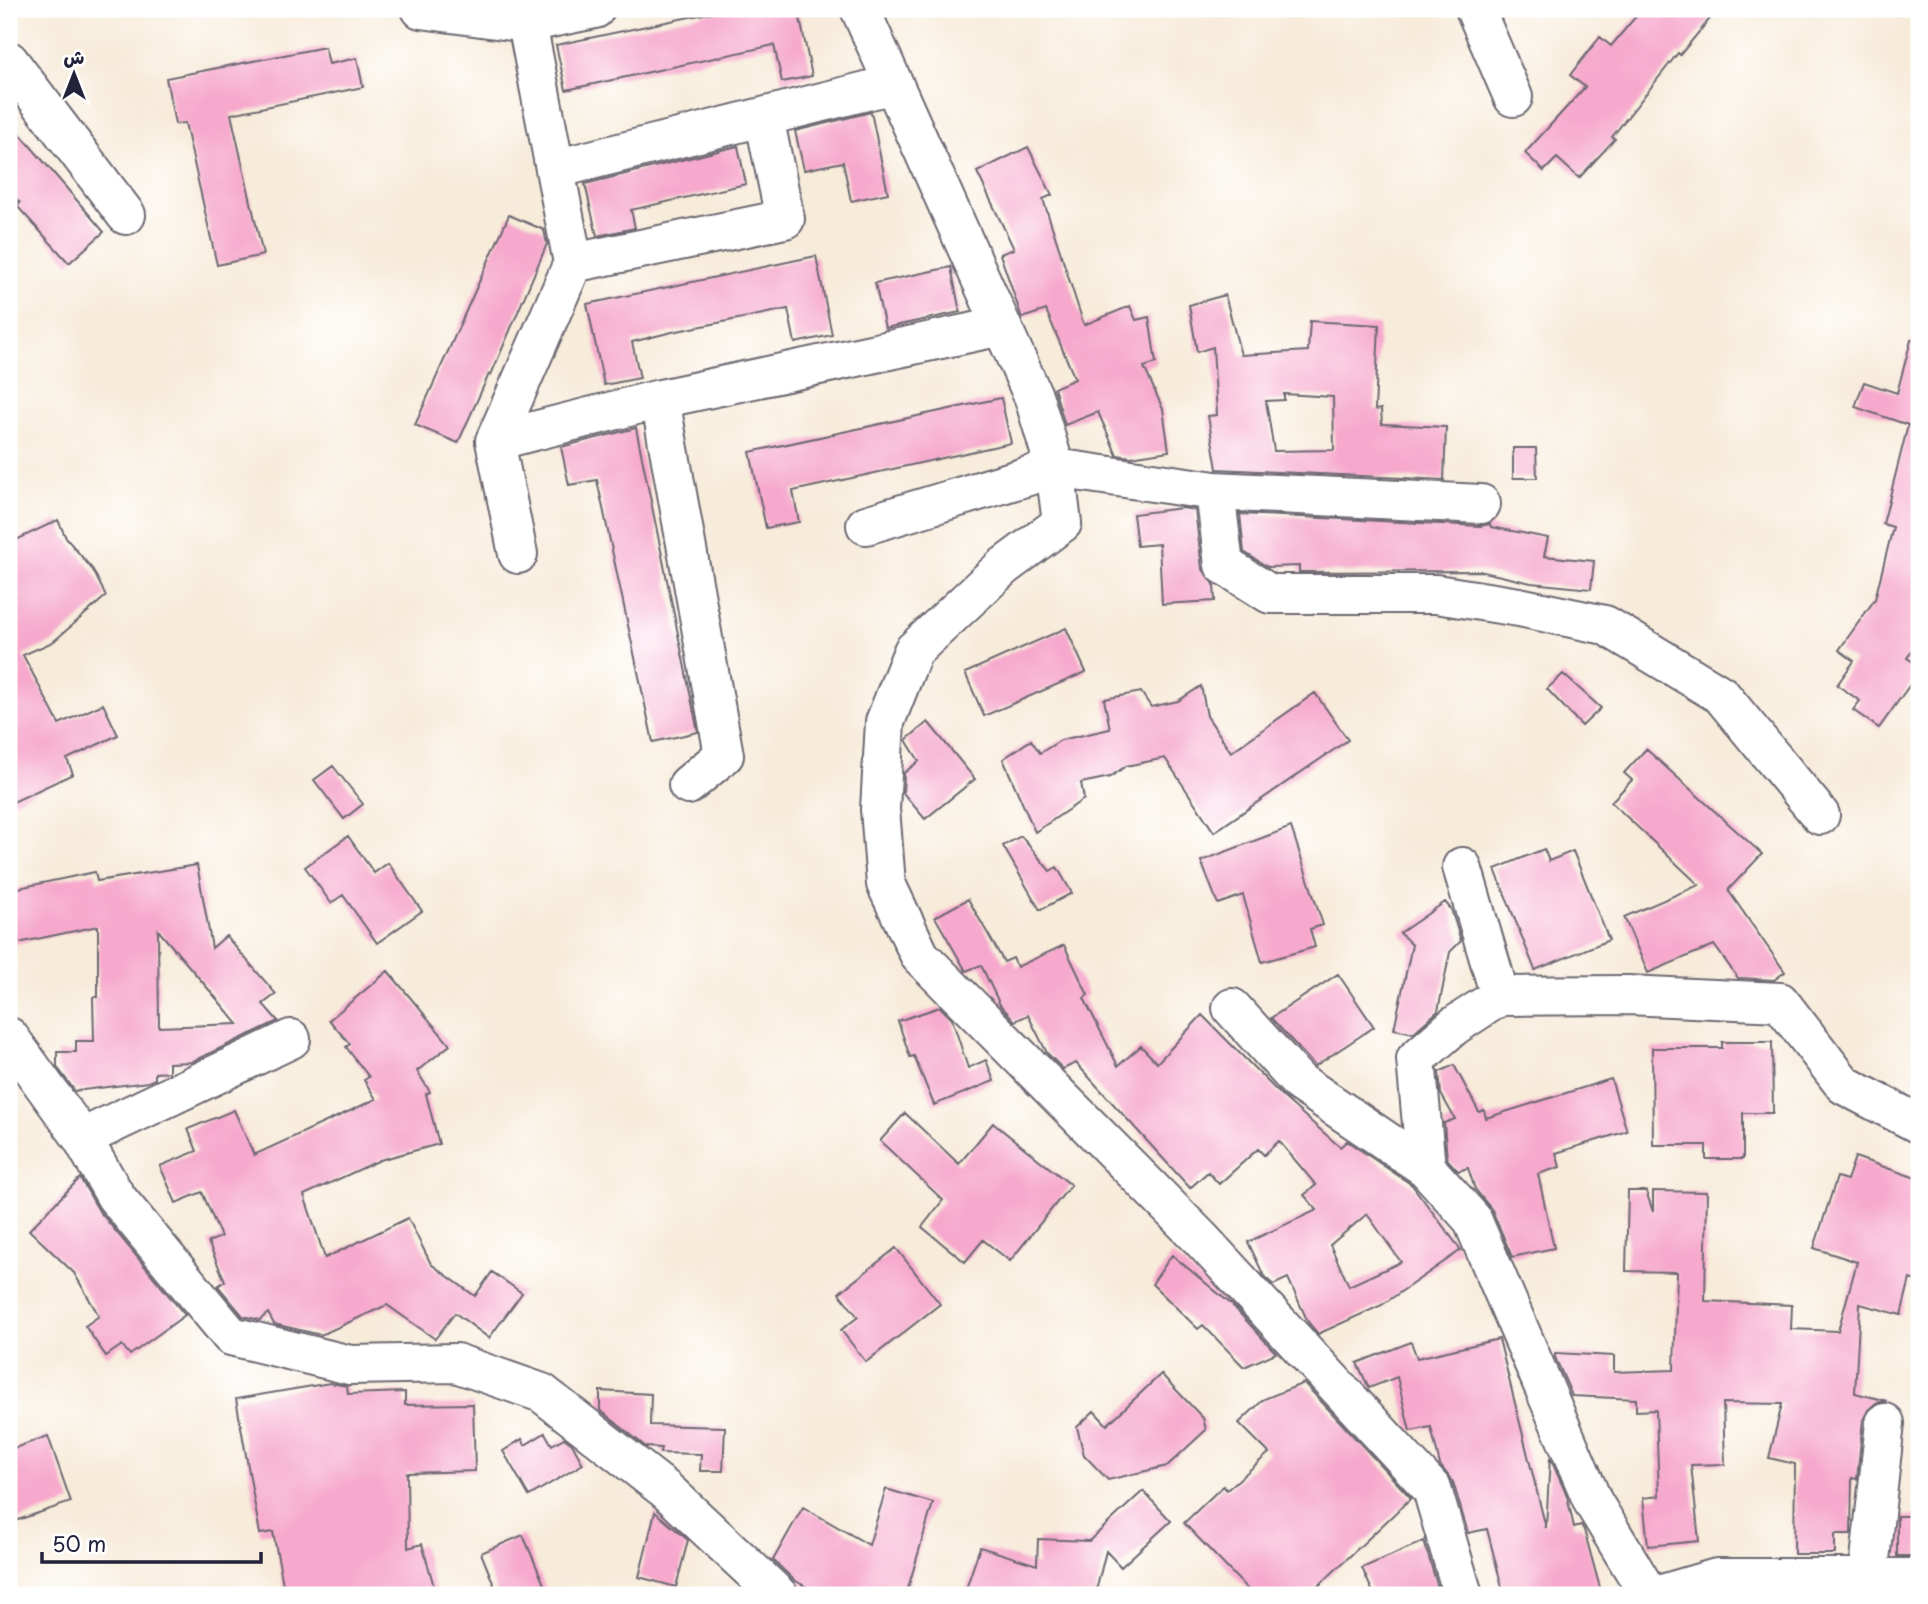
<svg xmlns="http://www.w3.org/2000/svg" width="1928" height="1604" viewBox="0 0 1928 1604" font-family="'Playpen Sans','Playpen Sans Arabic',sans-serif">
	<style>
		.building { fill: #f6a9cc; fill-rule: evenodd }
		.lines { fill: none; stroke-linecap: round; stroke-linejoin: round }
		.minor-casing { stroke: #6d6872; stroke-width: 42 }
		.minor { stroke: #fff; stroke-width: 38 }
	</style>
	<rect width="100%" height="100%" fill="#fff"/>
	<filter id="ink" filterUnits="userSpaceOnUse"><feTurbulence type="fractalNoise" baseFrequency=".0143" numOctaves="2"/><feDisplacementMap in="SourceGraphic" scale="14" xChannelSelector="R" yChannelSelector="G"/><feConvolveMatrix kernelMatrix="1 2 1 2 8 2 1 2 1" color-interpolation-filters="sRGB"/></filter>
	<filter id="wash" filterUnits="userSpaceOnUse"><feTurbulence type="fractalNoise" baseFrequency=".00686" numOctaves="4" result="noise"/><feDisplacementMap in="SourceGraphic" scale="28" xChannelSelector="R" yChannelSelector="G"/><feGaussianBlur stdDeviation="1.57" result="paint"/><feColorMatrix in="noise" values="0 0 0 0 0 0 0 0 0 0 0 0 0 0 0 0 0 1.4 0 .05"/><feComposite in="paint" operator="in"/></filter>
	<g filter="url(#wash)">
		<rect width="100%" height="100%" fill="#f7ebd9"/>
		<g id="blocks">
			<path class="building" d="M 728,9 L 798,9 L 812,76 L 782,82 L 774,45 L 566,90 L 556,45 Z
				M 1642,9 L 1718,9 L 1680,55 L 1678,53 L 1612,137 L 1615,139 L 1579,178 L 1557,158 L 1544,171 L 1525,153 L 1585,87 L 1570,75 L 1600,37 L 1611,46 Z
				M 325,47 L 329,64 L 357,58 L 363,87 L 231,114 L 263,255 L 217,265 L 185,123 L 175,124 L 166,78 Z
				M 871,112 L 888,193 L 851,201 L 843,162 L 804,170 L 795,131 Z
				M 9,121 L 104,232 L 69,263 L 17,206 L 20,203 L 9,190 Z
				M 738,146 L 746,184 L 631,210 L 635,228 L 597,236 L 585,184 Z
				M 1028,147 L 1052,195 L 1043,199 L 1084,325 L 1130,306 L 1136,320 L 1149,317 L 1156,363 L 1144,367 L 1163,409 L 1169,451 L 1131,457 L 1117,455 L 1098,412 L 1065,425 L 1054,388 L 1075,379 L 1046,310 L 1022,318 L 1000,254 L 1014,249 L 977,172 Z
				M 509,215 L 544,230 L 547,244 L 491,375 L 489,374 L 458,443 L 415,425 Z
				M 816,256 L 832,335 L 795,343 L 788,309 L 672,332 L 632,342 L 640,378 L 604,385 L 587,304 Z
				M 951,267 L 960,312 L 885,328 L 875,283 Z
				M 1225,295 L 1241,355 L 1308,351 L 1310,321 L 1379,325 L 1375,410 L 1381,409 L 1382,424 L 1446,427 L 1444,480 L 1217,469 L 1208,416 L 1217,415 L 1213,347 L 1197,352 L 1189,305 ZM 1284,394 L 1333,397 L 1334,450 L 1274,451 L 1266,401 L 1284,400 Z
				M 1911,340 L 1919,341 L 1919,641 L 1907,658 L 1919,666 L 1919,672 L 1879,728 L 1853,710 L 1860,701 L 1837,685 L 1854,661 L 1839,650 L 1875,599 L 1893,527 L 1883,524 L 1908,425 L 1855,407 L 1864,382 L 1897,393 Z
				M 1001,398 L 1011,443 L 793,491 L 799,522 L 766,528 L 750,452 Z
				M 636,428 L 698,732 L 653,742 L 597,480 L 569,485 L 561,447 Z
				M 1513,448 L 1536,448 L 1537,478 L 1513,478 Z
				M 1182,508 L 1195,510 L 1202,568 L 1214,584 L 1215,601 L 1162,604 L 1159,544 L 1137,546 L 1133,514 Z
				M 1240,514 L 1480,526 L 1490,524 L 1491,527 L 1548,538 L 1544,556 L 1594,561 L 1591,589 L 1531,583 L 1479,571 L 1299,572 L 1299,566 L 1268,567 L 1244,552 Z
				M 58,520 L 66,538 L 93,570 L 106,596 L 53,642 L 23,655 L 59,724 L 103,704 L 118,735 L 67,759 L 73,774 L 9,804 L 9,547 L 20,538 Z
				M 1066,628 L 1086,672 L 984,716 L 965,673 Z
				M 1563,674 L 1601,708 L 1582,726 L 1547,689 Z
				M 1201,686 L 1207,716 L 1231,752 L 1315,693 L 1348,740 L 1214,832 L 1165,758 L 1126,766 L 1110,777 L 1081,783 L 1084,799 L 1035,832 L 1003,759 L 1031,740 L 1040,753 L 1061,740 L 1110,729 L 1104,699 L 1141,692 L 1151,707 L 1178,701 Z
				M 928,722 L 975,779 L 925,819 L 903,793 L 904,773 L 919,761 L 906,740 Z
				M 1646,749 L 1762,854 L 1728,890 L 1785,972 L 1774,980 L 1738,978 L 1714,945 L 1648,973 L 1624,917 L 1699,885 L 1611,802 L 1632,780 L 1624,773 Z
				M 333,766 L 363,804 L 344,819 L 314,780 Z
				M 1291,827 L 1323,925 L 1310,929 L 1315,947 L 1262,962 L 1243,895 L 1218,904 L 1201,861 Z
				M 348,836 L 374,873 L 388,863 L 422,911 L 377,943 L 343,895 L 331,903 L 305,867 Z
				M 1021,836 L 1050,871 L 1057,867 L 1072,893 L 1040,910 L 1003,846 Z
				M 1544,849 L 1549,861 L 1573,851 L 1609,940 L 1535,970 L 1495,869 Z
				M 197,865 L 212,948 L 226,936 L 276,994 L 263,1004 L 278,1021 L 191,1062 L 169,1063 L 169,1072 L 155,1073 L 155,1079 L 148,1082 L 75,1091 L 57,1067 L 57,1052 L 76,1052 L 76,1041 L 94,1041 L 93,997 L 98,997 L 98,926 L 9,945 L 9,890 L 95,872 L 97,881 ZM 158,930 L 222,1005 L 238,1024 L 159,1027 Z
				M 968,899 L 1004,962 L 1013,958 L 1017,967 L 1064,945 L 1088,995 L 1084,998 L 1118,1066 L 1141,1046 L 1157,1063 L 1202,1015 L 1283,1097 L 1340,1147 L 1347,1141 L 1412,1185 L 1461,1250 L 1382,1305 L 1318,1334 L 1308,1322 L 1288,1278 L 1273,1285 L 1263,1274 L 1248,1242 L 1317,1210 L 1304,1195 L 1316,1185 L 1279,1141 L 1264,1155 L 1258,1149 L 1219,1184 L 1208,1172 L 1190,1188 L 1076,1063 L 1063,1069 L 1047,1053 L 1028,1015 L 1015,1021 L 1000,1005 L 981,965 L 966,971 L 935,917 ZM 1367,1214 L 1401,1262 L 1349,1286 L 1330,1245 Z
				M 1445,902 L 1451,909 L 1461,941 L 1450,952 L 1438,1011 L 1413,1033 L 1394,1029 L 1412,945 L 1400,933 Z
				M 388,971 L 450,1045 L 417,1071 L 430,1092 L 426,1094 L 439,1144 L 380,1160 L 304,1195 L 325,1258 L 408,1218 L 431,1264 L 475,1296 L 492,1272 L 522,1293 L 489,1338 L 455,1313 L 435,1339 L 387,1305 L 321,1335 L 274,1324 L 268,1313 L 260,1320 L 243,1316 L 218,1286 L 225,1281 L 208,1242 L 221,1237 L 202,1192 L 176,1203 L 160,1166 L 197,1151 L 188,1129 L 234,1110 L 254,1155 L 376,1099 L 364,1080 L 369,1077 L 346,1047 L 350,1044 L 329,1020 Z
				M 1338,974 L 1374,1027 L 1315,1066 L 1271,1018 Z
				M 940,1007 L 952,1019 L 968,1068 L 986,1060 L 994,1081 L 934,1105 L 914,1056 L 910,1057 L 898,1021 Z
				M 1722,1042 L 1772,1042 L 1773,1113 L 1743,1113 L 1743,1159 L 1706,1159 L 1706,1145 L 1653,1145 L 1652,1048 L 1722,1048 Z
				M 1454,1065 L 1479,1112 L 1484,1110 L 1486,1118 L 1611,1079 L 1627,1131 L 1556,1153 L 1560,1167 L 1538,1174 L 1554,1248 L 1512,1257 L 1492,1210 L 1475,1189 L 1468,1168 L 1458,1171 L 1447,1159 L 1444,1123 L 1455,1119 L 1441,1094 L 1439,1072 Z
				M 905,1113 L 959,1164 L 993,1123 L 1071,1185 L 1010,1261 L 983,1240 L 965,1262 L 922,1227 L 943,1200 L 880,1141 Z
				M 1855,1157 L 1919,1179 L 1919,1282 L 1910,1279 L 1901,1315 L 1860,1304 L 1855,1393 L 1887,1401 L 1876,1403 L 1868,1410 L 1863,1420 L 1857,1479 L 1852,1478 L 1851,1534 L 1835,1534 L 1835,1554 L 1794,1554 L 1795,1464 L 1769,1458 L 1782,1404 L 1723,1403 L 1725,1464 L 1691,1465 L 1699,1541 L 1648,1546 L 1643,1498 L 1659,1496 L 1656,1410 L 1636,1411 L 1636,1399 L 1572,1396 L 1555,1357 L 1555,1353 L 1614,1356 L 1614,1372 L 1674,1370 L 1677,1272 L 1626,1271 L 1628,1191 L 1646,1191 L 1653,1212 L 1653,1191 L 1707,1192 L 1705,1301 L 1792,1305 L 1791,1329 L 1838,1331 L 1857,1262 L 1814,1248 L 1837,1177 L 1847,1180 Z
				M 80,1178 L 99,1211 L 185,1315 L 130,1355 L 122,1345 L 106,1356 L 85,1326 L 99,1316 L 74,1273 L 29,1230 Z
				M 896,1248 L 940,1304 L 866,1362 L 841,1330 L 858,1317 L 839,1293 Z
				M 1172,1255 L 1232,1305 L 1276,1353 L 1244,1367 L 1203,1325 L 1198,1329 L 1152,1284 Z
				M 1499,1339 L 1546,1528 L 1550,1457 L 1567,1496 L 1574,1527 L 1581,1525 L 1584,1530 L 1602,1595 L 1504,1595 L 1487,1529 L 1468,1533 L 1453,1482 L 1440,1465 L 1431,1427 L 1410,1431 L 1397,1377 L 1369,1388 L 1357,1363 L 1411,1342 L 1417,1358 Z
				M 1161,1374 L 1203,1418 L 1206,1430 L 1167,1466 L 1108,1480 L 1084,1455 L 1077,1427 L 1094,1411 L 1107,1425 Z
				M 330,1383 L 347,1386 L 348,1394 L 405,1392 L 405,1405 L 473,1404 L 475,1471 L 407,1473 L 408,1548 L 422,1544 L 435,1590 L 417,1595 L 285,1595 L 273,1532 L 260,1534 L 236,1399 Z
				M 1304,1383 L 1411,1498 L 1309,1595 L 1253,1595 L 1184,1523 L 1223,1486 L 1227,1490 L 1269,1453 L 1239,1423 L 1264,1399 Z
				M 600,1391 L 651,1394 L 650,1425 L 725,1427 L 723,1471 L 700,1471 L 701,1454 L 660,1453 L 661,1448 L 646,1447 L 600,1410 Z
				M 545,1433 L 552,1445 L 564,1438 L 572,1444 L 583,1464 L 529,1496 L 503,1451 L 522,1439 L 525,1445 Z
				M 48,1436 L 71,1502 L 9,1523 L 9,1450 Z
				M 886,1489 L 933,1503 L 906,1595 L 821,1595 L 794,1580 L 773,1560 L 803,1507 L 869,1545 Z
				M 1143,1491 L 1171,1521 L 1121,1567 L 1106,1551 L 1095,1595 L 964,1595 L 980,1547 L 1037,1565 L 1038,1539 L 1089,1541 Z
				M 655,1512 L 688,1540 L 676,1587 L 639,1577 Z
				M 1897,1516 L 1919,1516 L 1919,1556 L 1897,1556 Z
				M 523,1535 L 546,1589 L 530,1595 L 498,1595 L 481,1553 Z
				M 1424,1541 L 1440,1595 L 1374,1595 L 1362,1568 Z"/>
		</g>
	</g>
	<g filter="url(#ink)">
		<use href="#blocks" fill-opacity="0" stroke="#6d6872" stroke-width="2"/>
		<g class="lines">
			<g class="minor-casing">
				<path id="minor" d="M 421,9 L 527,23 L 595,9
					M 860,9 L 1034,398 L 1055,468 L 1062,523 L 1003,567 L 913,651 L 885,722 L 880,809 L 886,884 L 920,956 L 1201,1239 L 1432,1489 L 1463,1595
					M 1475,9 L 1513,97
					M 9,61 L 126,215
					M 555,169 L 894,84
					M 573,263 L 785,219 L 764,117
					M 495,441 L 660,399
					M 1215,491 L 1224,565 L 1270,594 L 1436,594 L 1519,607 L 1605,625 L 1721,695 L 1820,815
					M 866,525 L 1055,468 L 1215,491 L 1481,504
					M 518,554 L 495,441 L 573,263 L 527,23
					M 688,785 L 724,755 L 660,399 L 1002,326
					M 1500,996 L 1627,995 L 1780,1002 L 1844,1085 L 1919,1124
					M 1232,1008 L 1299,1082 L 1426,1168 L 1472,1219 L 1593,1502 L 1649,1595
					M 9,1037 L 82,1138 L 116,1197 L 231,1336 L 350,1365 L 456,1363 L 542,1393 L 666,1490 L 778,1595
					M 82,1138 L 291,1039
					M 1426,1168 L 1416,1059 L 1454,1026 L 1500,996 L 1462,867
					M 1868,1578 L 1885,1423
					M 1659,1595 L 1717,1578 L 1919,1578"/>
			</g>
			<use href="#minor" class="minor"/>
		</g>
	</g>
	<rect width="1928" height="1604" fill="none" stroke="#fff" stroke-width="35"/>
	<g transform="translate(74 74)" stroke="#ffffff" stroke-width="5" paint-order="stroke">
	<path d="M0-5L12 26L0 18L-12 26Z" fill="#22223b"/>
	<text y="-10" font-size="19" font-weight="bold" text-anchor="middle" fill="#22223b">ش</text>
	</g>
	<path d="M42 1552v10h219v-10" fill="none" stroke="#22223b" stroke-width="3.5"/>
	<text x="52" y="1552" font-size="21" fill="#22223b" stroke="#ffffff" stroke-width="5" paint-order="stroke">50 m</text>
</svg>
